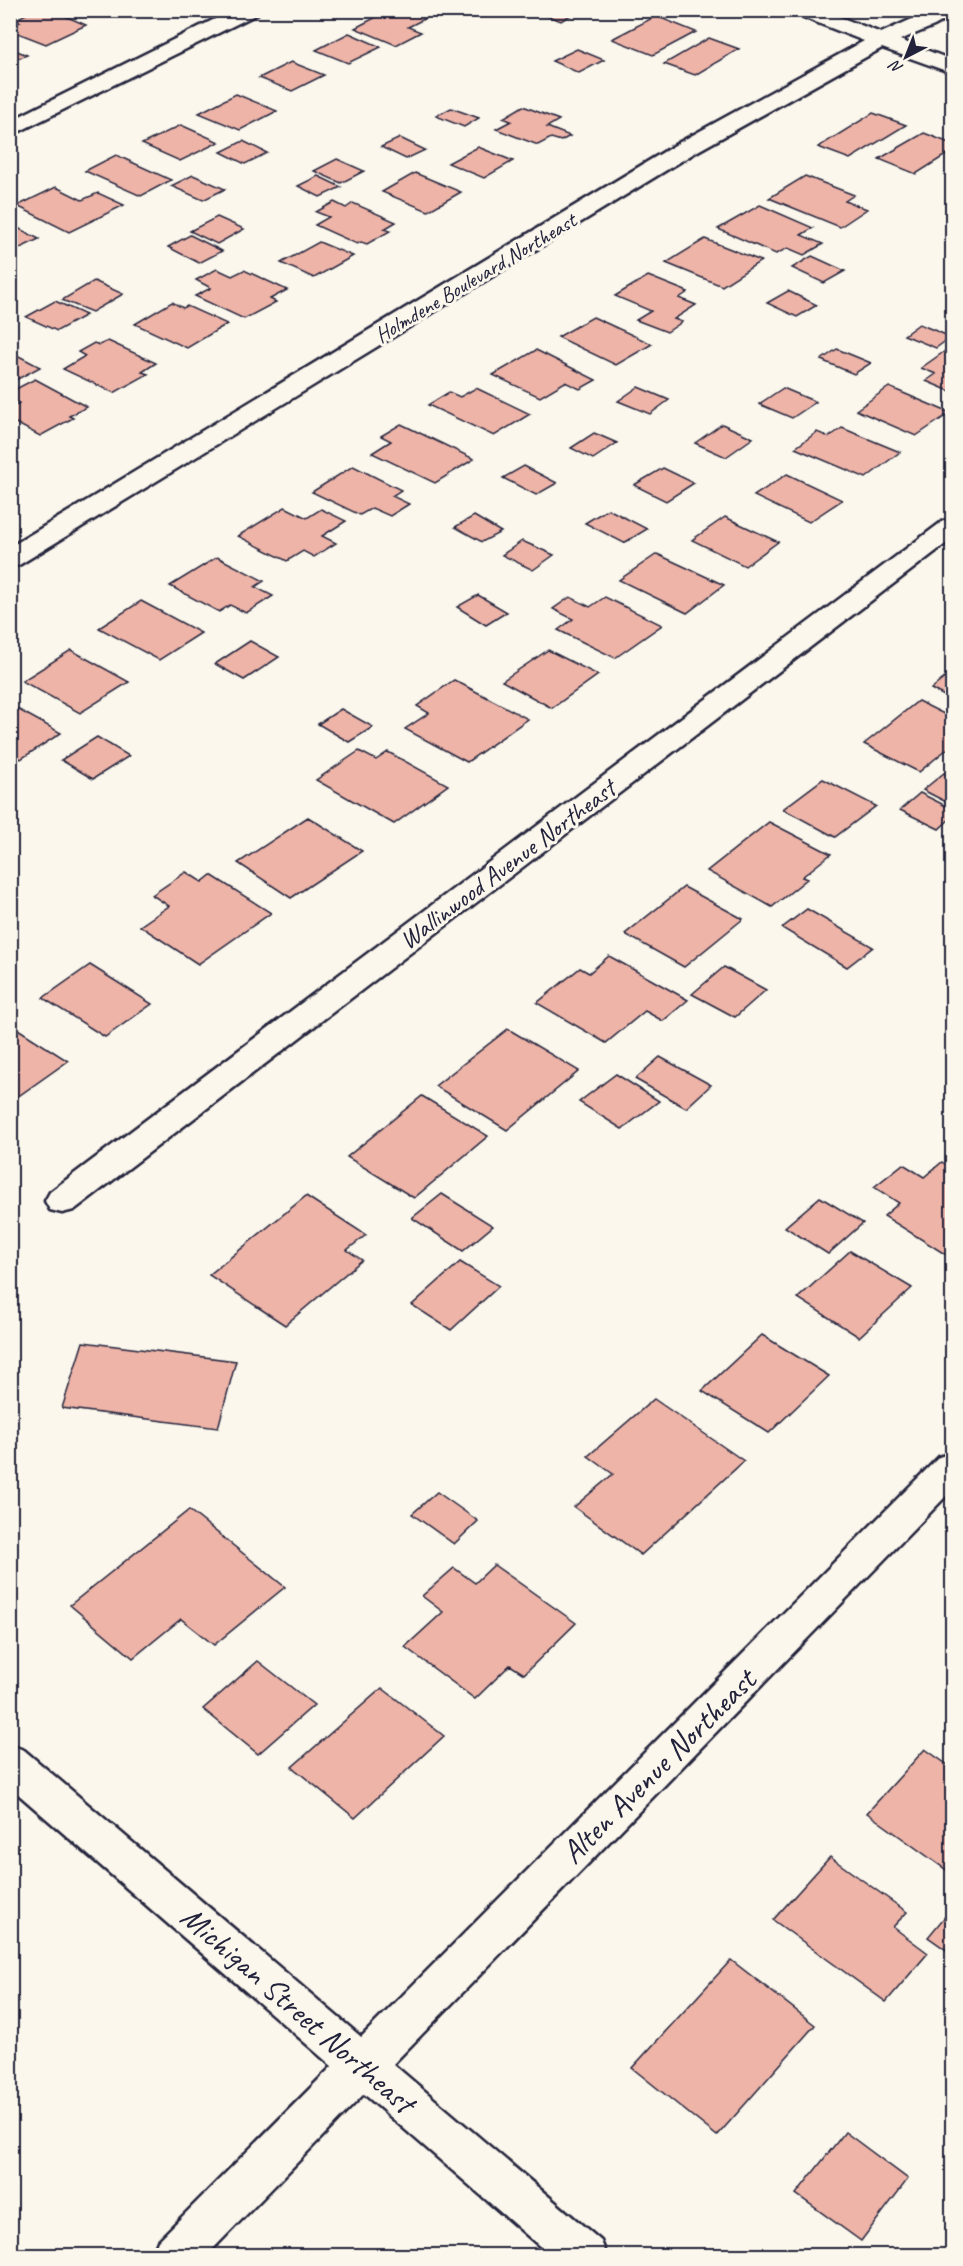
<svg xmlns="http://www.w3.org/2000/svg" width="963" height="2266" viewBox="0 0 963 2266" font-family="Caveat,sans-serif">
	<style>
		.building { fill: #eeb4a8; stroke: #22223b; stroke-width: 1.5 }
		.lines { fill: none; stroke-linecap: round; stroke-linejoin: round }
		.street-casing { stroke: #22223b; stroke-width: 5 }
		.secondary-casing { stroke: #22223b; stroke-width: 5 }
		.street { fill: #fbf7ec; fill-rule: evenodd }
		.secondary { fill: #fbf7ec; fill-rule: evenodd }
		.labels { text-anchor: middle; stroke-width: 6; stroke-linejoin: round; paint-order: stroke }
		.far-street-label { font-size: 22px; fill: #22223b; stroke: #fbf7ec }
		.street-label { font-size: 26px; fill: #22223b; stroke: #fbf7ec }
		.near-street-label { font-size: 32px; fill: #22223b; stroke: #fbf7ec }
	</style>
	<rect width="100%" height="100%" fill="#fbf7ec"/>
	<filter id="ink" filterUnits="userSpaceOnUse"><feTurbulence type="fractalNoise" baseFrequency=".0167" numOctaves="2"/><feDisplacementMap in="SourceGraphic" scale="12" xChannelSelector="R" yChannelSelector="G"/><feConvolveMatrix kernelMatrix="1 2 1 2 8 2 1 2 1" color-interpolation-filters="sRGB"/></filter>
	<g filter="url(#ink)">
		<path class="building" d="M 34,10 L 51,10 L 86,25 L 46,44 L 10,30 L 10,27 L 20,22 L 14,20 Z
			M 390,10 L 407,10 L 426,18 L 408,27 L 421,32 L 396,45 L 355,28 Z
			M 532,10 L 579,10 L 561,21 Z
			M 656,16 L 696,32 L 653,55 L 612,39 Z
			M 349,33 L 381,47 L 348,63 L 316,50 Z
			M 709,38 L 739,49 L 695,75 L 664,64 Z
			M 10,48 L 27,55 L 10,62 Z
			M 577,49 L 604,60 L 579,73 L 552,61 Z
			M 291,62 L 324,75 L 292,91 L 259,78 Z
			M 236,94 L 277,111 L 240,130 L 199,113 Z
			M 523,106 L 559,120 L 547,127 L 570,136 L 561,141 L 551,138 L 538,145 L 496,129 L 511,121 L 503,118 Z
			M 451,108 L 479,118 L 464,127 L 436,116 Z
			M 873,113 L 906,125 L 850,159 L 818,147 Z
			M 181,125 L 219,142 L 180,161 L 142,144 Z
			M 924,133 L 952,144 L 952,151 L 916,174 L 879,159 Z
			M 400,138 L 425,150 L 406,159 L 381,147 Z
			M 243,141 L 267,153 L 245,164 L 221,152 Z
			M 478,147 L 513,161 L 484,178 L 448,163 Z
			M 116,155 L 171,180 L 141,196 L 85,171 Z
			M 337,159 L 364,171 L 341,183 L 314,171 Z
			M 415,173 L 461,192 L 428,211 L 382,192 Z
			M 193,175 L 225,189 L 203,200 L 171,186 Z
			M 318,176 L 341,187 L 320,197 L 298,186 Z
			M 805,176 L 854,195 L 845,201 L 867,209 L 840,227 L 769,198 Z
			M 56,187 L 82,200 L 98,193 L 124,205 L 69,232 L 17,206 Z
			M 334,202 L 346,208 L 353,203 L 396,222 L 384,229 L 390,231 L 367,244 L 361,242 L 357,244 L 315,225 L 329,217 L 316,212 Z
			M 760,205 L 813,228 L 801,235 L 823,244 L 804,255 L 788,248 L 776,254 L 718,229 Z
			M 217,217 L 244,229 L 217,244 L 190,231 Z
			M 10,224 L 39,239 L 10,253 Z
			M 190,235 L 222,251 L 199,263 L 168,247 Z
			M 705,239 L 761,261 L 722,286 L 666,263 Z
			M 319,242 L 353,256 L 314,278 L 281,263 Z
			M 812,256 L 845,271 L 824,283 L 792,268 Z
			M 217,269 L 232,276 L 244,270 L 287,290 L 270,299 L 276,302 L 244,319 L 195,296 L 211,288 L 196,280 Z
			M 648,276 L 688,292 L 679,298 L 696,305 L 674,319 L 682,322 L 667,332 L 636,320 L 651,311 L 615,296 Z
			M 94,281 L 123,294 L 92,312 L 62,300 Z
			M 788,291 L 817,305 L 797,317 L 767,303 Z
			M 55,301 L 86,315 L 57,331 L 26,317 Z
			M 172,302 L 183,308 L 187,306 L 227,324 L 187,348 L 135,324 Z
			M 593,317 L 652,344 L 616,365 L 558,337 Z
			M 919,324 L 951,337 L 936,348 L 904,335 Z
			M 108,341 L 156,363 L 142,372 L 148,374 L 114,393 L 63,369 L 85,356 L 78,352 L 94,343 L 99,345 Z
			M 837,349 L 871,363 L 854,374 L 821,360 Z
			M 536,350 L 596,380 L 580,389 L 565,382 L 540,397 L 493,375 Z
			M 945,351 L 952,354 L 952,392 L 926,381 L 936,374 L 921,368 Z
			M 11,352 L 40,367 L 16,380 L 10,377 Z
			M 35,379 L 87,407 L 69,416 L 73,418 L 40,436 L 10,420 L 10,408 L 19,403 L 10,399 L 10,392 Z
			M 638,387 L 669,400 L 650,414 L 618,401 Z
			M 889,387 L 950,413 L 916,436 L 856,410 Z
			M 476,388 L 530,414 L 494,436 L 428,405 L 449,392 L 460,397 Z
			M 783,388 L 816,402 L 792,418 L 759,404 Z
			M 401,424 L 474,459 L 435,483 L 372,453 L 391,441 L 381,436 Z
			M 722,424 L 753,438 L 726,457 L 695,443 Z
			M 842,428 L 900,452 L 866,478 L 795,448 L 817,432 L 829,437 Z
			M 594,433 L 617,443 L 593,459 L 571,448 Z
			M 353,466 L 401,490 L 392,496 L 409,504 L 390,516 L 372,508 L 360,515 L 312,492 Z
			M 524,466 L 557,483 L 536,495 L 503,478 Z
			M 663,468 L 694,483 L 666,501 L 634,485 Z
			M 787,474 L 842,500 L 809,522 L 754,496 Z
			M 285,507 L 307,518 L 321,509 L 346,521 L 322,536 L 336,543 L 314,557 L 303,551 L 287,561 L 238,536 Z
			M 608,509 L 647,529 L 624,543 L 585,523 Z
			M 474,516 L 501,532 L 482,542 L 455,527 Z
			M 725,517 L 778,542 L 745,566 L 692,540 Z
			M 522,541 L 554,555 L 533,570 L 502,555 Z
			M 657,554 L 724,585 L 687,613 L 619,580 Z
			M 217,557 L 264,581 L 255,587 L 273,596 L 246,613 L 230,605 L 219,612 L 170,586 Z
			M 478,595 L 507,612 L 486,625 L 457,607 Z
			M 570,597 L 590,607 L 605,597 L 662,625 L 615,658 L 558,630 L 573,619 L 553,609 Z
			M 141,601 L 201,633 L 159,660 L 99,628 Z
			M 250,641 L 279,657 L 244,680 L 215,664 Z
			M 71,650 L 129,682 L 80,713 L 22,681 Z
			M 548,650 L 598,675 L 552,708 L 502,681 Z
			M 952,672 L 952,700 L 931,689 Z
			M 454,680 L 528,719 L 467,762 L 405,729 L 429,713 L 417,706 Z
			M 918,701 L 952,718 L 952,745 L 919,772 L 864,744 Z
			M 10,705 L 61,733 L 21,759 L 10,753 Z
			M 341,709 L 373,727 L 349,742 L 318,724 Z
			M 97,737 L 129,756 L 93,779 L 61,760 Z
			M 359,751 L 376,760 L 388,752 L 448,785 L 394,824 L 316,780 Z
			M 944,773 L 952,778 L 952,805 L 923,790 Z
			M 823,779 L 876,806 L 835,837 L 783,809 Z
			M 920,793 L 952,809 L 952,817 L 939,829 L 900,810 Z
			M 308,817 L 362,851 L 291,898 L 238,863 Z
			M 769,822 L 831,854 L 802,877 L 807,879 L 772,907 L 707,871 Z
			M 186,872 L 202,882 L 211,875 L 271,913 L 198,964 L 140,926 L 169,906 L 152,895 Z
			M 684,887 L 743,919 L 684,967 L 625,934 Z
			M 807,909 L 873,947 L 847,967 L 782,928 Z
			M 609,956 L 688,1000 L 663,1021 L 645,1011 L 606,1043 L 537,1003 L 580,968 L 589,973 Z
			M 90,965 L 152,1004 L 105,1037 L 43,998 Z
			M 724,967 L 766,990 L 735,1017 L 692,994 Z
			M 10,1024 L 68,1061 L 10,1102 Z
			M 508,1029 L 579,1071 L 507,1130 L 435,1086 Z
			M 660,1057 L 711,1085 L 686,1108 L 635,1079 Z
			M 616,1074 L 659,1101 L 622,1129 L 579,1102 Z
			M 422,1096 L 488,1136 L 414,1198 L 347,1157 Z
			M 942,1162 L 952,1169 L 952,1252 L 948,1256 L 884,1216 L 899,1203 L 874,1187 L 903,1164 L 924,1177 Z
			M 442,1194 L 493,1226 L 463,1251 L 412,1218 Z
			M 306,1196 L 366,1235 L 347,1250 L 362,1260 L 285,1325 L 209,1275 Z
			M 820,1197 L 863,1223 L 828,1254 L 785,1227 Z
			M 850,1251 L 912,1288 L 859,1337 L 798,1298 Z
			M 460,1262 L 499,1286 L 451,1330 L 412,1305 Z
			M 762,1335 L 829,1376 L 769,1433 L 702,1391 Z
			M 83,1342 L 236,1361 L 218,1428 L 62,1408 Z
			M 654,1399 L 744,1461 L 641,1555 L 574,1507 L 613,1474 L 588,1456 Z
			M 437,1492 L 478,1521 L 454,1544 L 412,1514 Z
			M 189,1510 L 285,1587 L 214,1645 L 181,1619 L 133,1658 L 70,1605 Z
			M 494,1565 L 576,1623 L 524,1674 L 510,1665 L 475,1699 L 405,1647 L 443,1612 L 422,1596 L 454,1568 L 475,1583 Z
			M 258,1661 L 314,1705 L 258,1754 L 203,1709 Z
			M 382,1688 L 444,1736 L 355,1818 L 292,1767 Z
			M 925,1749 L 952,1768 L 952,1874 L 867,1813 Z
			M 830,1857 L 907,1912 L 893,1927 L 928,1953 L 886,2002 L 773,1920 Z
			M 952,1908 L 952,1954 L 928,1937 Z
			M 731,1960 L 815,2025 L 717,2136 L 632,2068 Z
			M 845,2132 L 908,2179 L 861,2241 L 796,2194 Z"/>
		<g class="lines">
			<g class="street-casing">
				<path id="street" d="M 233,10 L 260,10 L 257,14 L 10,136 L 10,121 Z
					M 792,10 L 822,10 L 881,33 L 932,10 L 952,10 L 952,16 L 934,26 L 900,40 L 952,60 L 952,73 L 882,48 L 696,152 L 19,565 L 10,567 L 10,547 L 680,142 L 864,41 L 795,14 Z
					M 952,519 L 952,539 L 74,1210 L 62,1213 L 50,1210 L 45,1201 L 50,1192 L 943,521 Z
					M 952,1453 L 952,1490 L 206,2256 L 152,2256 L 158,2241 L 939,1457 Z"/>
			</g>
			<g class="secondary-casing">
				<path id="secondary" d="M 10,1745 L 24,1750 L 601,2241 L 607,2256 L 551,2256 L 10,1787 Z"/>
			</g>
			<use href="#street" class="street"/>
			<use href="#secondary" class="secondary"/>
		</g>
	</g>
	<g class="labels">
		<g class="far-street-label">
			<text transform="translate(475 277) rotate(-31)" y="8">Holmdene Boulevard Northeast</text>
		</g>
		<g class="street-label">
			<text transform="translate(507 864) rotate(-37)" y="9">Wallinwood Avenue Northeast</text>
		</g>
		<g class="near-street-label">
			<text transform="translate(658 1766) rotate(-45)" y="11">Alten Avenue Northeast</text>
			<text transform="translate(298 2009) rotate(41)" y="11">Michigan Street Northeast</text>
		</g>
	</g>
	<rect width="963" height="2266" fill="none" stroke="#fbf7ec" stroke-width="36"/>
	<rect x="18" y="18" width="927" height="2230" fill="none" stroke="#22223b" stroke-width="2" filter="url(#ink)"/>
	<g transform="translate(906 57) rotate(222)" stroke="#fbf7ec" stroke-width="4.5" paint-order="stroke">
	<path d="M0-4.5L10 22L0 15L-10 22Z" fill="#22223b"/>
	<text y="-9" font-size="16" font-weight="bold" text-anchor="middle" fill="#22223b">N</text>
	</g>
</svg>
